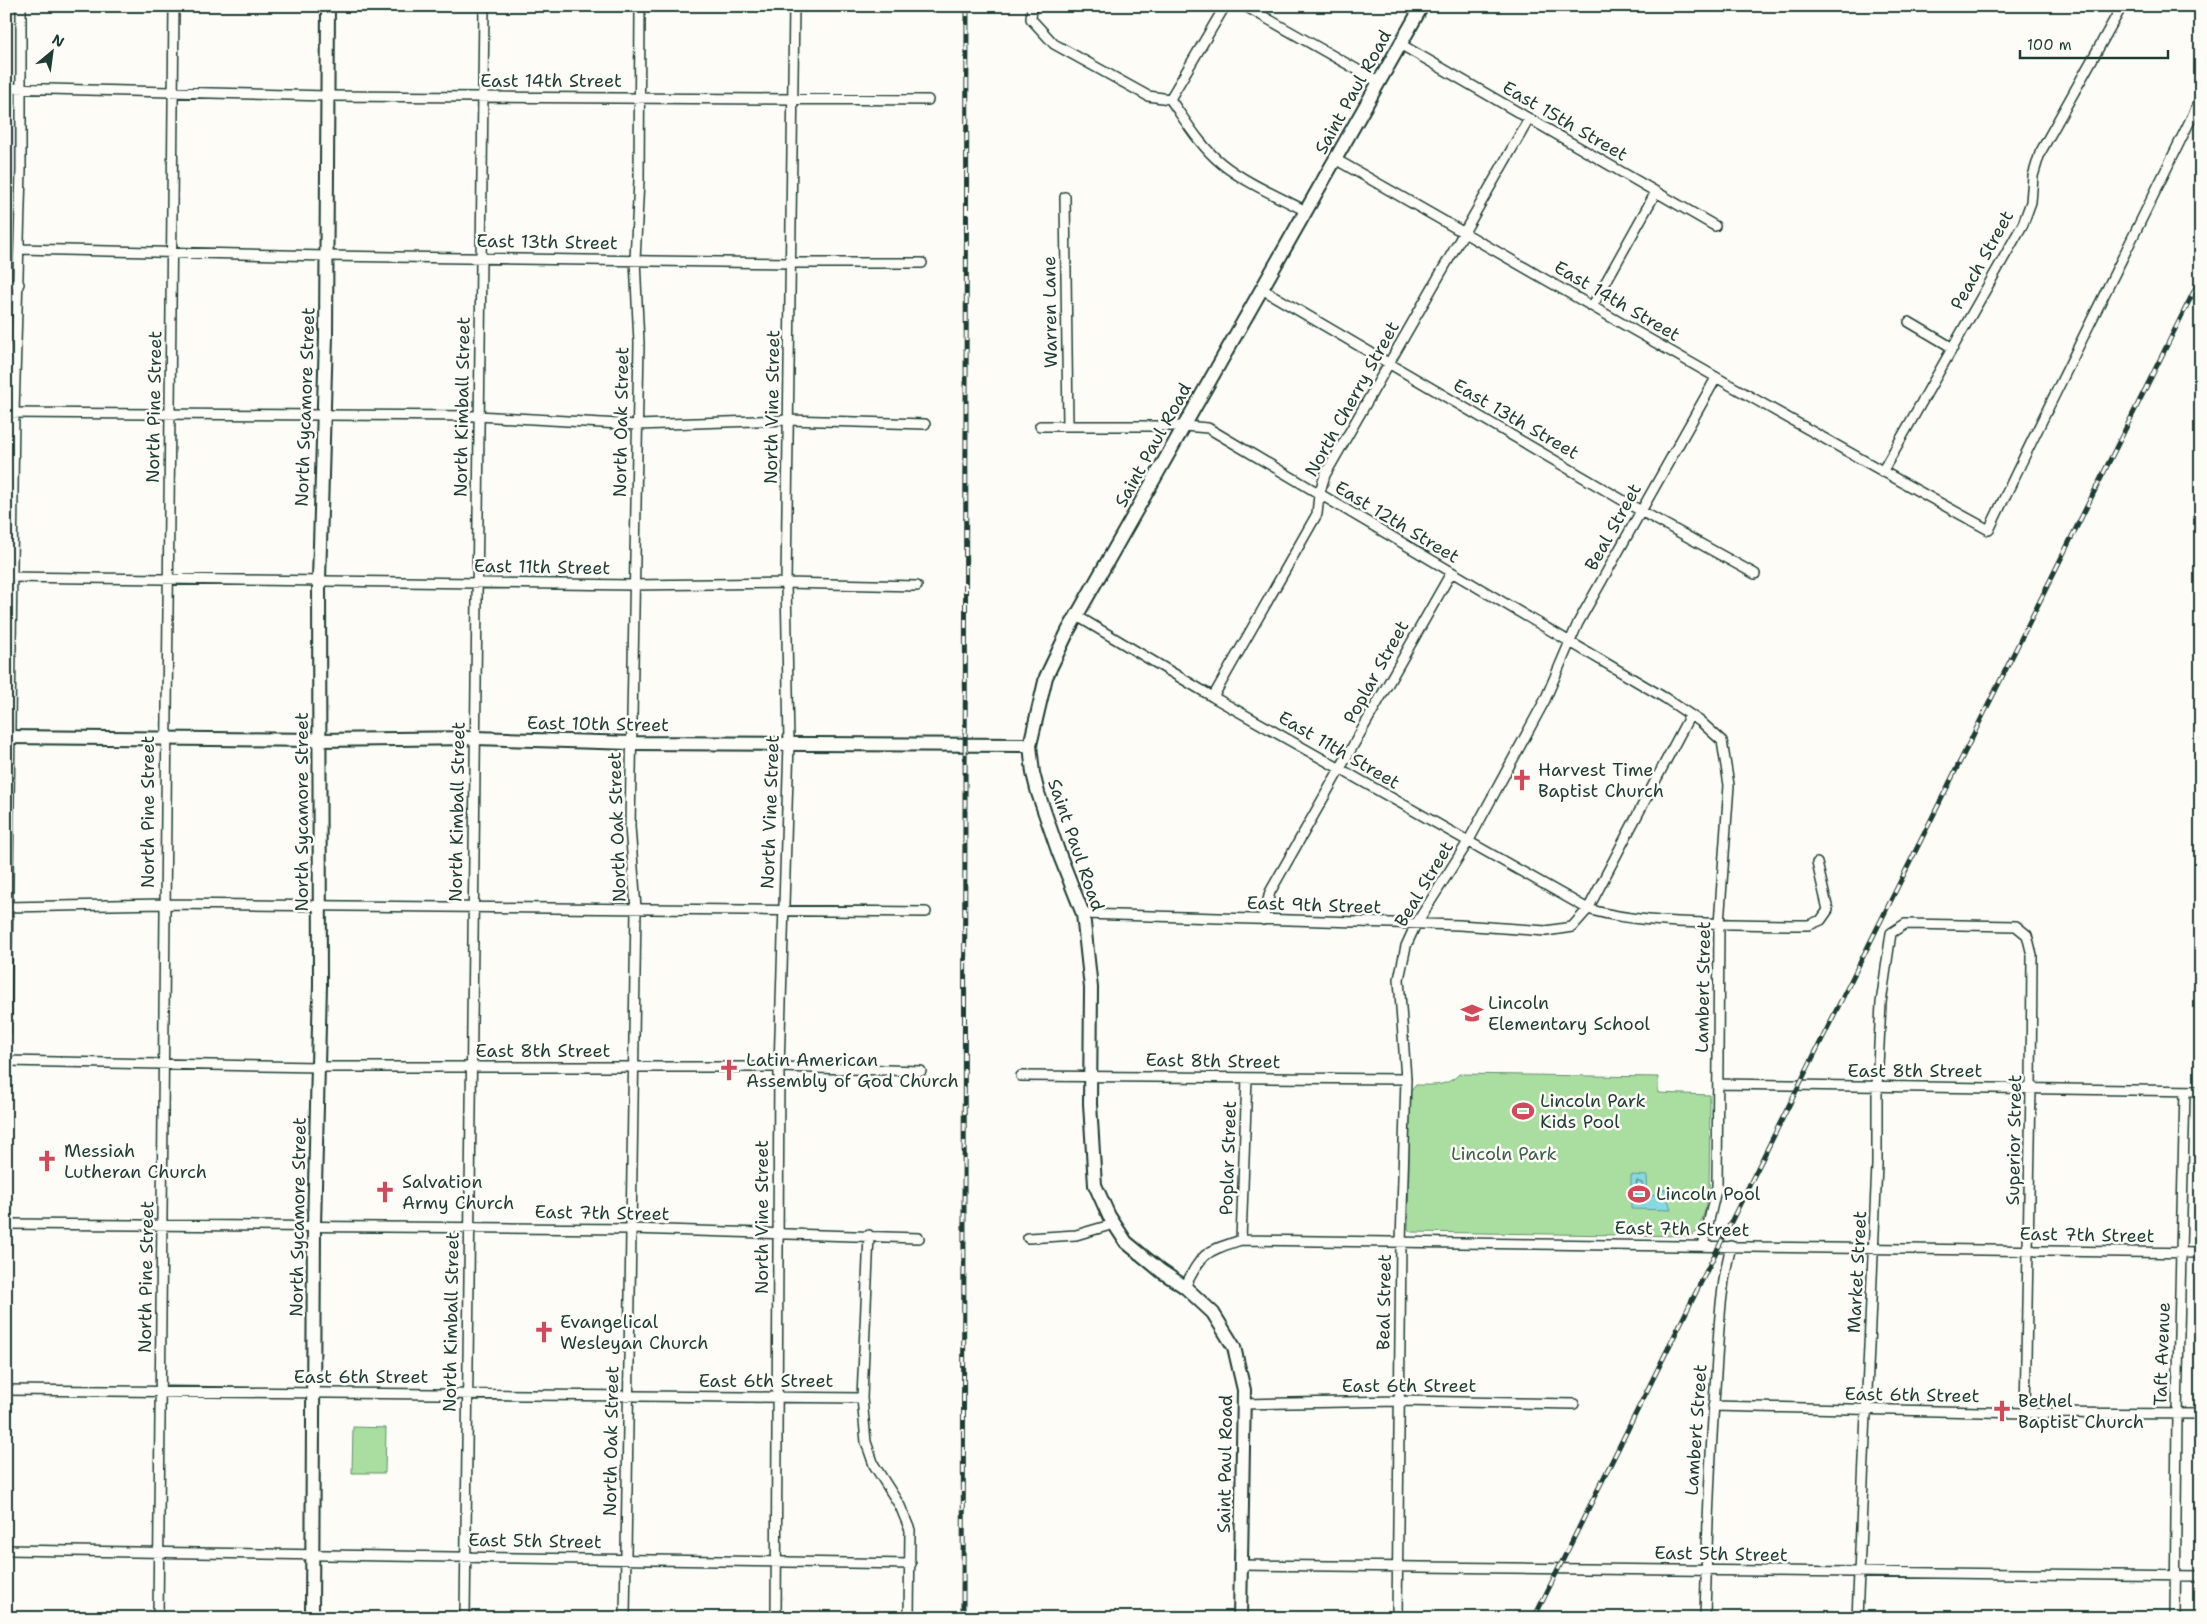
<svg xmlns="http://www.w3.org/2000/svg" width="2207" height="1624" viewBox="0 0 2207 1624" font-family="'Shantell Sans',sans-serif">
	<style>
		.built { fill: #eee5ef }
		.green { fill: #a9dea0; stroke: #648e6a }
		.water { fill: #87d8df; stroke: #5d9a9b }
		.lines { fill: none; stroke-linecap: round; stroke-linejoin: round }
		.shore { stroke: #497b78; stroke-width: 1 }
		.street-casing { stroke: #1f3d34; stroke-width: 12 }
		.secondary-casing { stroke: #1f3d34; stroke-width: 16 }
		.street { stroke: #fdfcf7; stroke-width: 9 }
		.secondary { stroke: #fdfcf7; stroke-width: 12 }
		.rail-casing { stroke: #1f3d34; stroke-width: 5 }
		.rail { stroke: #fdfcf7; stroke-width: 3; stroke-dasharray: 9; stroke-linecap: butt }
		.labels { text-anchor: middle; stroke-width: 5; stroke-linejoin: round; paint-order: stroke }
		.street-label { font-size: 18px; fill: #1f3d34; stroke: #fdfcf7 }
		.poi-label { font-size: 18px; fill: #1f3d34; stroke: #fdfcf7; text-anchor: start }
		.park-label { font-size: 18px; fill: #3b5d4a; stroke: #fdfcf7 }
	</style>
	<rect width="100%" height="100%" fill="#fdfcf7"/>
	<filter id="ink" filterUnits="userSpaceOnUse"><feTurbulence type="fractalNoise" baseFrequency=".02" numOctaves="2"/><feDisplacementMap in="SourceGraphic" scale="10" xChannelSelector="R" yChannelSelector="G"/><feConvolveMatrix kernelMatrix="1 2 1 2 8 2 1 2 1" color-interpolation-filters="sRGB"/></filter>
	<g filter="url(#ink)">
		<path class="built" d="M 6,93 L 19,94 L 17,278 L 6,278 Z"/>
		<path class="green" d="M 1459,1074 L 1658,1077 L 1658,1093 L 1710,1095 L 1709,1199 L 1698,1231 L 1691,1236 L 1411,1232 L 1408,1229 L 1410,1092 L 1416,1085 C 1432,1085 1447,1087 1459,1074 Z
			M 353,1427 L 386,1428 L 385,1473 L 352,1473 Z"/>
		<path class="water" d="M 1631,1175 L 1647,1176 L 1648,1198 L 1665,1189 L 1671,1210 L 1631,1209 Z"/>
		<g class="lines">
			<path class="shore" d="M 1637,1181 L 1642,1183 L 1645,1201 L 1643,1204 L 1636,1202 Z"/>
			<g class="street-casing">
				<path id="street" d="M 1032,6 L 1031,19 L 1054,44 L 1148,96 L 1170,99
					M 1245,6 L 1379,82
					M 1400,44 L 1715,226
					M 6,88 L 328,96 L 928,100
					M 1170,99 C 1185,120 1200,146 1221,163 C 1244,182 1279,197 1306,211
					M 1170,99 L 1225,6
					M 1335,159 C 1553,283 1769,410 1989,530 C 2058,385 2131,243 2201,98
					M 1065,197 L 1068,426
					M 20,249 L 326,256 L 790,263 L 922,263
					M 6,284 L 19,284
					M 1262,289 L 1641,511 L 1755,574
					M 1593,305 L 1656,192
					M 1909,322 L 1953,348
					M 6,413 L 478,416 L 637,425 L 788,420 L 925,424
					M 1040,426 L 1184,426 L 1208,428 L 1665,698 L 1701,722 L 1722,741 L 1729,785 L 1719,924 L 1717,1186 L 1703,1246
					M 1882,472 L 2023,224 L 2031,202 L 2033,176 L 2040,153 L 2122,6
					M 6,577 L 633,585 L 786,583 L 917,586
					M 1077,616 L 1213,697 L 1588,909 C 1618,918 1647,920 1678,922 C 1722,924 1765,925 1809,925 L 1821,920 L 1828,910 L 1817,863
					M 1213,697 L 1317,514 L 1319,495 L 1325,475 L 1529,119
					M 6,907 L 164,904 L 926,912
					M 1083,914 L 1459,925 L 1546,931 L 1572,927 L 1588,909 L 1690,715
					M 1263,920 L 1270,892 L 1451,573
					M 6,1032 L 14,413 L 21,171 L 21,6
					M 6,1061 L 318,1067 L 779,1067 L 921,1071
					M 1021,1076 L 1406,1079
					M 1718,1084 L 2201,1091
					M 6,1224 L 631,1229 L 919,1238
					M 869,1235 L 862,1398 L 866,1442 L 874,1465 L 900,1506 L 910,1530 L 909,1618
					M 1028,1238 L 1076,1235 L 1114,1224
					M 1241,1240 L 1247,1078
					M 1185,1287 C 1202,1252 1205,1252 1241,1240 L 2201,1253
					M 6,1390 L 862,1398
					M 1244,1404 L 1399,1401 L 1574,1404
					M 1713,1406 L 2025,1413 L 2201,1414
					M 6,1550 L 911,1564
					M 1241,1565 L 2201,1576
					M 158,1618 C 167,1081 165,543 174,6
					M 465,1618 L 484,6
					M 625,1618 L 636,909 L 630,826 L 639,343 L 635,260 L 639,180 L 640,6
					M 776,1618 L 779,1067 L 789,743 L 786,583 L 794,6
					M 1397,1618 L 1401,1242 L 1406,1079 L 1399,979 L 1406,946 L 1416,924 L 1468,842 L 1545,700 L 1578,623 L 1716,378
					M 1705,1618 C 1707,1536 1710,1455 1716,1374 C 1719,1330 1720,1288 1731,1246
					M 1857,1618 L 1877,1165 L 1877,1087 L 1881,1003 L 1891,933 L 1905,924 L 2016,926 L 2027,935 L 2032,955 L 2031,1088 L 2025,1413
					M 2175,1618 L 2177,1414 L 2185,1091"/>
			</g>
			<g class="secondary-casing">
				<path id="secondary" d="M 6,737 L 319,740 L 474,738 L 631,743 L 1030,745
					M 312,1618 L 314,1226 L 320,985 L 319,580 L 326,336 L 328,6
					M 1240,1618 L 1244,1390 L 1234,1347 L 1213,1313 L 1185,1287 L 1161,1271 L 1126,1242 L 1109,1216 L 1095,1185 L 1090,1104 L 1091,988 L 1083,914 L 1058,851 L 1038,793 L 1033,773 L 1030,745 L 1046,677 L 1068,631 L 1422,6"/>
			</g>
			<use href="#street" class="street"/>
			<use href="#secondary" class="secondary"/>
			<g class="rail-casing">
				<path id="rail" d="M 963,1618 L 967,6
					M 1534,1618 L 2201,277"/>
			</g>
			<use href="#rail" class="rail"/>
		</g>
	</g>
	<defs>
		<g id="church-bare" transform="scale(1.725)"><path d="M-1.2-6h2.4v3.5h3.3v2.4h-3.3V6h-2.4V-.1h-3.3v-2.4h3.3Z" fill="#d1495b" stroke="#fdfcf7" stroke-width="2.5" paint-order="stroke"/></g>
		<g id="school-bare" transform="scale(1.725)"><path d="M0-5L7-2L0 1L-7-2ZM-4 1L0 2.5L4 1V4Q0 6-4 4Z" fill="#d1495b" stroke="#fdfcf7" stroke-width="2.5" paint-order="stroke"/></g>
		<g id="stadium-bare" transform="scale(1.725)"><path d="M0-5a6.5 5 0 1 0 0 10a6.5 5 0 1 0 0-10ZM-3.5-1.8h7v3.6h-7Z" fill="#d1495b" stroke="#fdfcf7" stroke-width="2.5" paint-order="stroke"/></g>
	</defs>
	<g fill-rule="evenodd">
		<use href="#church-bare" x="1522" y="780"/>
		<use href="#school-bare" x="1472" y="1013"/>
		<use href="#church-bare" x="729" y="1070"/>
		<use href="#stadium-bare" x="1523" y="1111"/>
		<use href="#church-bare" x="47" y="1161"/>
		<use href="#church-bare" x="385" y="1192"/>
		<use href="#stadium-bare" x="1639" y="1194"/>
		<use href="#church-bare" x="544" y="1332"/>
		<use href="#church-bare" x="2002" y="1411"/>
	</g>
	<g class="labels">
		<g class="street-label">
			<text x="551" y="87">East 14th Street</text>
			<text transform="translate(1353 92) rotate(-61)" y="6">Saint Paul Road</text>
			<text transform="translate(1565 121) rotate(30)" y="6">East 15th Street</text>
			<text transform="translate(547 242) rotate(1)" y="6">East 13th Street</text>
			<text transform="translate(1982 260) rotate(-61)" y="6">Peach Street</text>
			<text transform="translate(1617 301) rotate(30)" y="6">East 14th Street</text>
			<text transform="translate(1050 312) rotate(-91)" y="6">Warren Lane</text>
			<text transform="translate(1352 399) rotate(-61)" y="6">North Cherry Street</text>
			<text transform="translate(154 407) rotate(-89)" y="6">North Pine Street</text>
			<text transform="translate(305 407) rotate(-88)" y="6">North Sycamore Street</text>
			<text transform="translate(462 407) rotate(-89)" y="6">North Kimball Street</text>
			<text transform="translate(772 407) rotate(-89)" y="6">North Vine Street</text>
			<text transform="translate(1516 419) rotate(30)" y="6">East 13th Street</text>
			<text transform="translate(621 422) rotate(-89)" y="6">North Oak Street</text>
			<text transform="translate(1153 445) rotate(-61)" y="6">Saint Paul Road</text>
			<text transform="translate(1397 522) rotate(31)" y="6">East 12th Street</text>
			<text transform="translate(1613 527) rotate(-61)" y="6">Beal Street</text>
			<text transform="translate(542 567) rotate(1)" y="6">East 11th Street</text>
			<text transform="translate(1376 672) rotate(-61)" y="6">Poplar Street</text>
			<text transform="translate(598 724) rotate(1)" y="6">East 10th Street</text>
			<text transform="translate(1339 750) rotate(30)" y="6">East 11th Street</text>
			<text transform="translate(148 812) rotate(-90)" y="6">North Pine Street</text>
			<text transform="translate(302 812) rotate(-90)" y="6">North Sycamore Street</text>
			<text transform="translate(457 812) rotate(-89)" y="6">North Kimball Street</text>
			<text transform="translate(770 812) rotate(-88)" y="6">North Vine Street</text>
			<text transform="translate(617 827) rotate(-92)" y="6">North Oak Street</text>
			<text transform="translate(1076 845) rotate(71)" y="6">Saint Paul Road</text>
			<text transform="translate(1424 884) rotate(-59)" y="6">Beal Street</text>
			<text transform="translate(1314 905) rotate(2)" y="6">East 9th Street</text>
			<text transform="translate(1703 987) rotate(-89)" y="6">Lambert Street</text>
			<text x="543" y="1057">East 8th Street</text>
			<text transform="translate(1213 1061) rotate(1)" y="6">East 8th Street</text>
			<text x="1915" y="1077">East 8th Street</text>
			<text transform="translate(2014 1140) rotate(-89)" y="6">Superior Street</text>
			<text transform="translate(1228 1158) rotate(-88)" y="6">Poplar Street</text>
			<text transform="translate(602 1213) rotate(1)" y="6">East 7th Street</text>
			<text transform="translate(298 1217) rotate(-89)" y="6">North Sycamore Street</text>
			<text transform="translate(762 1217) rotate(-90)" y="6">North Vine Street</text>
			<text transform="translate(1682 1229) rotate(1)" y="6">East 7th Street</text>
			<text transform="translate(2087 1235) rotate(1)" y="6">East 7th Street</text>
			<text transform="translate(1857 1272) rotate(-87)" y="6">Market Street</text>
			<text transform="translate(146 1277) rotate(-89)" y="6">North Pine Street</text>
			<text transform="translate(1384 1302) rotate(-89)" y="6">Beal Street</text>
			<text transform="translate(451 1322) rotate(-89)" y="6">North Kimball Street</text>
			<text transform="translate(2162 1354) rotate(-88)" y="6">Taft Avenue</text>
			<text x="361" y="1383">East 6th Street</text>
			<text x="766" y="1387">East 6th Street</text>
			<text x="1409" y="1392">East 6th Street</text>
			<text transform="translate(1912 1395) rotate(1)" y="6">East 6th Street</text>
			<text transform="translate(1696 1430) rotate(-86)" y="6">Lambert Street</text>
			<text transform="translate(611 1441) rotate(-89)" y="6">North Oak Street</text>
			<text transform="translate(1225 1464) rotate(-89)" y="6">Saint Paul Road</text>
			<text transform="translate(535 1541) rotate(1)" y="6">East 5th Street</text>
			<text transform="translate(1721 1554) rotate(1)" y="6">East 5th Street</text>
		</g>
		<g class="poi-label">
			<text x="1538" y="776">Harvest Time<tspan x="1538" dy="21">Baptist Church</tspan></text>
			<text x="1488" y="1009">Lincoln<tspan x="1488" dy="21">Elementary School</tspan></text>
			<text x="746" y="1066">Latin American<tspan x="746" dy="21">Assembly of God Church</tspan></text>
			<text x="1540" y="1107">Lincoln Park<tspan x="1540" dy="21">Kids Pool</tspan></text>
			<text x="64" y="1157">Messiah<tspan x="64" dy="21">Lutheran Church</tspan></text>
			<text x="402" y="1188">Salvation<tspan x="402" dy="21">Army Church</tspan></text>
			<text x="1656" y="1200">Lincoln Pool</text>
			<text x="560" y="1328">Evangelical<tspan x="560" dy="21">Wesleyan Church</tspan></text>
			<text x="2018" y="1407">Bethel<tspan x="2018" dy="21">Baptist Church</tspan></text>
		</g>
		<g class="park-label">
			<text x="1504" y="1160">Lincoln Park</text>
		</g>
	</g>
	<rect width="2207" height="1624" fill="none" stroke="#fdfcf7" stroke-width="25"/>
	<rect x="12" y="12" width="2182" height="1599" fill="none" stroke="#1f3d34" stroke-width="2" filter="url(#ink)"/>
	<g transform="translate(52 52) rotate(29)" stroke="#fdfcf7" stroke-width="4" paint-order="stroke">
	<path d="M0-4L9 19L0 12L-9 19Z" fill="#1f3d34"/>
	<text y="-8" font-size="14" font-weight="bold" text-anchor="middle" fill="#1f3d34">N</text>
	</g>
	<path d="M2020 50v8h148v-8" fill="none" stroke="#1f3d34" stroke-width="2.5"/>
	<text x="2027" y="50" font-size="15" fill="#1f3d34" stroke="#fdfcf7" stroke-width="4" paint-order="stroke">100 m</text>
</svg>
